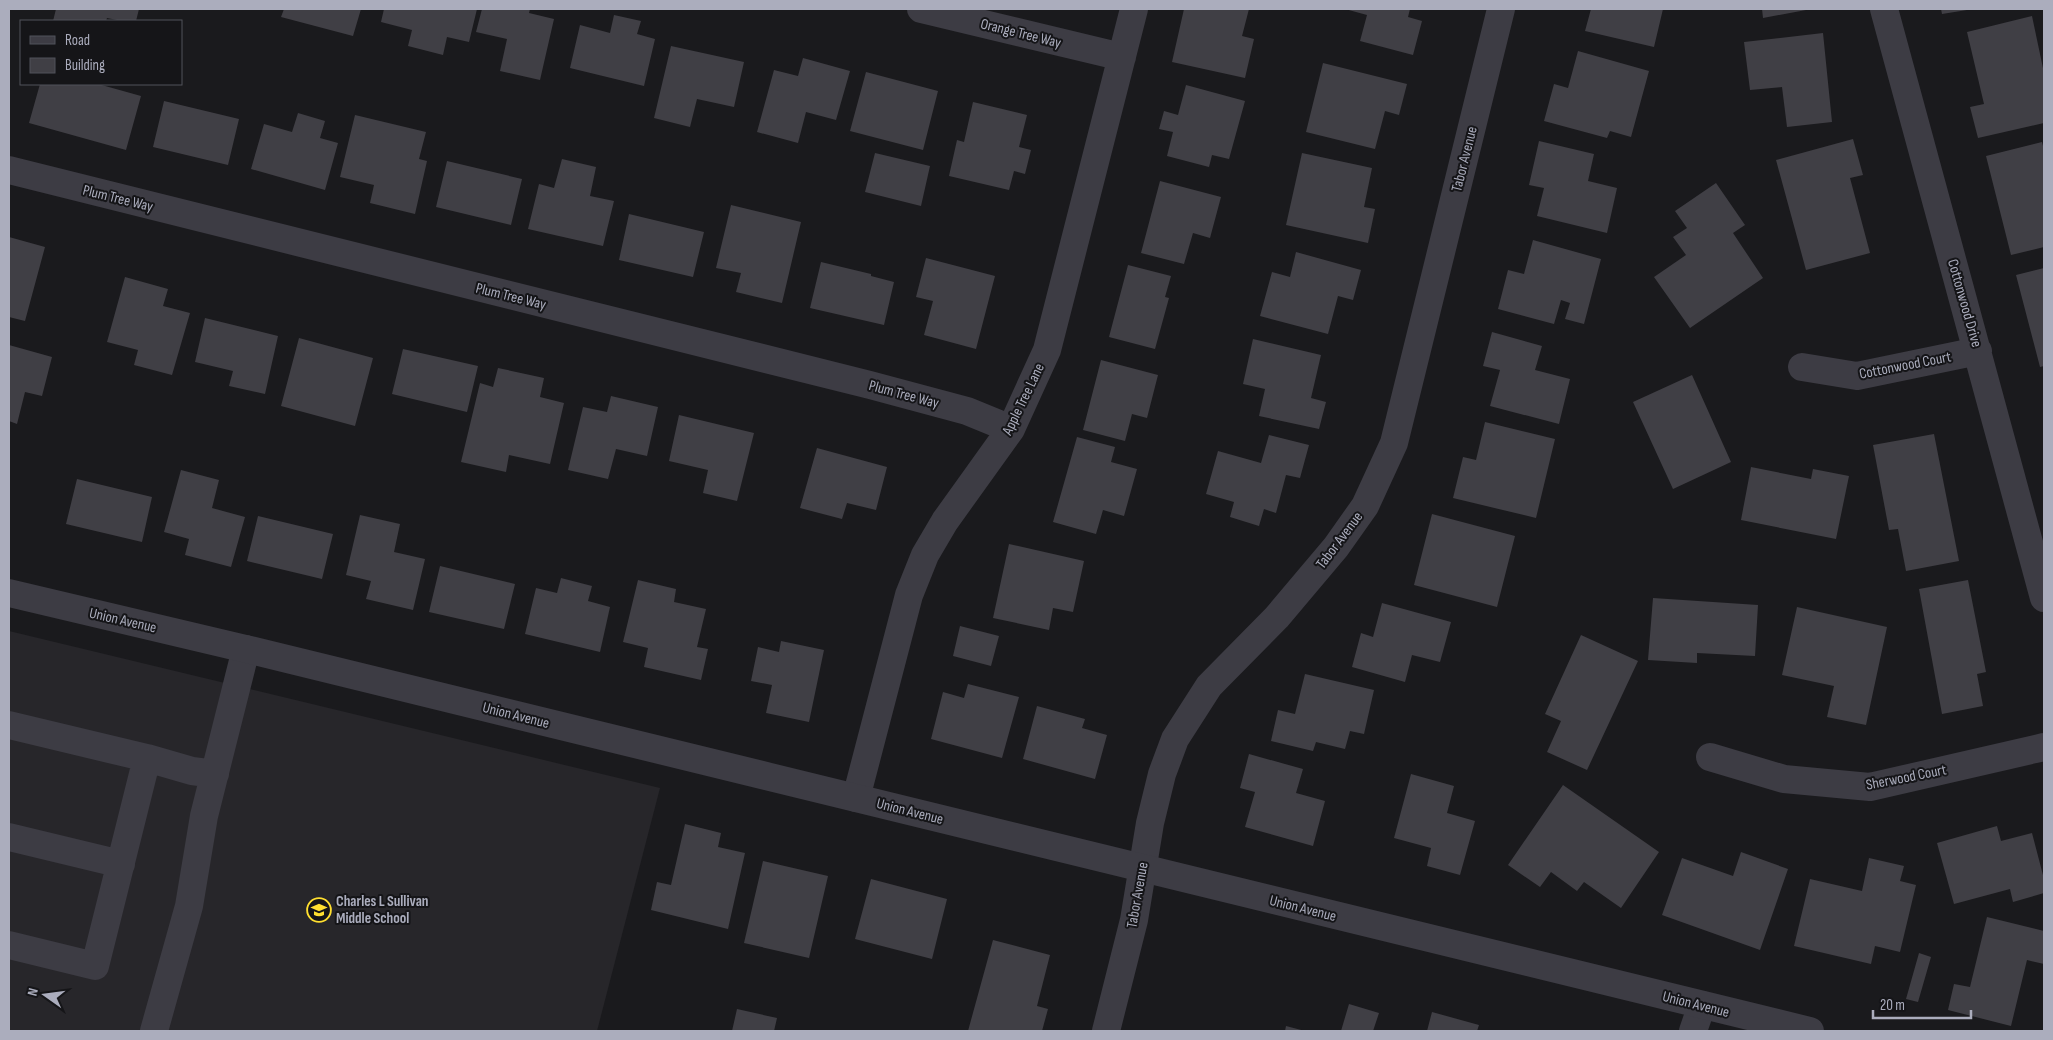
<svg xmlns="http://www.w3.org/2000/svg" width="2053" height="1040" viewBox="0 0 2053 1040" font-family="'Sofia Sans Condensed',sans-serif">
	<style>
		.built { fill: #27262a }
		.building { fill: #403f45 }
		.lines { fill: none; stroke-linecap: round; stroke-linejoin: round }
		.minor { stroke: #3d3c44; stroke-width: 28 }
		.tertiary { stroke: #3d3c44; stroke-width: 28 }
		.labels { text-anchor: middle; stroke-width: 4; stroke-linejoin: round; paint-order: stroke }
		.street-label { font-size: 15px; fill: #abadbd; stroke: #151518 }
		.poi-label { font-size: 15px; font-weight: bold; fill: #abadbd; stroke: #151518; text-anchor: start }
	</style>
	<rect width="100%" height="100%" fill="#1a1a1d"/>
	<path class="built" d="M 9,631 L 660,788 L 597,1031 L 9,1031 Z"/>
	<path class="building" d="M 56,9 L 139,9 L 136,21 L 122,21 L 107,18 L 106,21 L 53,21 Z
		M 284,9 L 361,9 L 353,36 L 281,17 Z
		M 384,9 L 477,9 L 469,42 L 447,37 L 443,55 L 408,46 L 412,30 L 381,22 Z
		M 482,9 L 530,9 L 529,13 L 554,19 L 540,80 L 500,71 L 507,39 L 476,32 Z
		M 1184,9 L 1249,9 L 1242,36 L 1254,39 L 1245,78 L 1172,62 Z
		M 1345,9 L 1410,9 L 1408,17 L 1422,21 L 1413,55 L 1360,41 L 1367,15 Z
		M 1591,9 L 1663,9 L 1654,47 L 1585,31 Z
		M 1762,9 L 1806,9 L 1806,10 L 1763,18 Z
		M 1941,9 L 1967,9 L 1967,10 L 1942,14 Z
		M 614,15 L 641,21 L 637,34 L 655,39 L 644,86 L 570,68 L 580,25 L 610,33 Z
		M 2032,16 L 2044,73 L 2044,123 L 1978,138 L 1970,107 L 1984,104 L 1967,32 Z
		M 1823,33 L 1832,122 L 1787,127 L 1782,87 L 1750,90 L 1744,42 Z
		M 671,46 L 744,62 L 734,107 L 697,99 L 690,127 L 654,118 Z
		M 1578,51 L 1649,71 L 1631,137 L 1610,131 L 1607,138 L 1544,121 L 1554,84 L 1568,88 Z
		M 803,58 L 850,71 L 836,120 L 806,112 L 798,143 L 757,132 L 774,70 L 798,76 Z
		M 1323,63 L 1407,84 L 1399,115 L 1385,111 L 1375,149 L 1306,132 Z
		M 866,72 L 938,91 L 923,150 L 850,131 Z
		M 40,84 L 98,84 L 141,96 L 126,150 L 29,123 Z
		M 1186,85 L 1245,101 L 1229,159 L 1212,155 L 1209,167 L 1167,156 L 1173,132 L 1159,129 L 1164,111 L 1178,115 Z
		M 164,101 L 239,119 L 228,165 L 153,147 Z
		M 973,102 L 1027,115 L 1019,147 L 1031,150 L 1025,174 L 1014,171 L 1009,190 L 949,176 L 957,140 L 964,142 Z
		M 298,113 L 325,121 L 320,138 L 338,143 L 325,190 L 251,169 L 264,124 L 292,132 Z
		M 355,115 L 426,132 L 419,159 L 427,161 L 415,214 L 370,203 L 374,185 L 340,177 Z
		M 1853,139 L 1863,175 L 1850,178 L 1870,253 L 1806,270 L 1776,160 Z
		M 1539,141 L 1594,154 L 1588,181 L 1617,188 L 1607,233 L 1537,216 L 1544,188 L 1529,185 Z
		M 2042,142 L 2044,150 L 2044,247 L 2011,255 L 1986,156 Z
		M 875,153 L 930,166 L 921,206 L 865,192 Z
		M 1302,153 L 1372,168 L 1364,207 L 1375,209 L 1368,243 L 1286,225 Z
		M 562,159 L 596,167 L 590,196 L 614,201 L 603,246 L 528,229 L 539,184 L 554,188 Z
		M 447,161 L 522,179 L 511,225 L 436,207 Z
		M 1160,181 L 1221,197 L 1210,238 L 1193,233 L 1184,264 L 1141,253 Z
		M 1716,183 L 1745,225 L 1733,233 L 1763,278 L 1690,328 L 1654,277 L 1686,255 L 1673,237 L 1687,228 L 1675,211 Z
		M 731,205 L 801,222 L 782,303 L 736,292 L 741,273 L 716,268 Z
		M 629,214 L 704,232 L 693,277 L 619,260 Z
		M 9,237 L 45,247 L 25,321 L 9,317 Z
		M 1533,240 L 1601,259 L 1584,324 L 1565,319 L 1570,303 L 1561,300 L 1554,324 L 1498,309 L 1508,270 L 1524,274 Z
		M 1296,252 L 1361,270 L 1353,300 L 1338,296 L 1328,334 L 1260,316 L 1272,272 L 1290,277 Z
		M 926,258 L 995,276 L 976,349 L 924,335 L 933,301 L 916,297 Z
		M 821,262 L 871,274 L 871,276 L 894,282 L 884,325 L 810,308 Z
		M 1128,265 L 1171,276 L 1165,297 L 1169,298 L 1155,349 L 1109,337 Z
		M 2044,268 L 2044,366 L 2040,367 L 2016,275 Z
		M 125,277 L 168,289 L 163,306 L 190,313 L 172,375 L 134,365 L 138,350 L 107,342 Z
		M 205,318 L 278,336 L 265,394 L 229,386 L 233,371 L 195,362 Z
		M 1492,332 L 1542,346 L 1535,370 L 1570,379 L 1559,424 L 1490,406 L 1500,370 L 1483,366 Z
		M 299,338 L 373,358 L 355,426 L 281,406 Z
		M 1253,339 L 1321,355 L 1311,398 L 1326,402 L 1319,429 L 1259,416 L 1265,389 L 1243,384 Z
		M 9,345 L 52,357 L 42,396 L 25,392 L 17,424 L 9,421 Z
		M 403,349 L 478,366 L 467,412 L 392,394 Z
		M 1101,360 L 1158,375 L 1147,418 L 1132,414 L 1125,441 L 1083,430 Z
		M 498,368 L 544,378 L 540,397 L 564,403 L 550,464 L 509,455 L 506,472 L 461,462 L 480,383 L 493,387 Z
		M 1692,375 L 1731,462 L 1673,489 L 1633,402 Z
		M 611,396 L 658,407 L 647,456 L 616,449 L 608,479 L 568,470 L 583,407 L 607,412 Z
		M 679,415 L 754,433 L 737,501 L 703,493 L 708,470 L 669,461 Z
		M 1485,422 L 1555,439 L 1536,518 L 1453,498 L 1463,457 L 1476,460 Z
		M 1934,434 L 1959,561 L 1906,571 L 1898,529 L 1889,530 L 1873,445 Z
		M 1269,435 L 1309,445 L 1300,478 L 1286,475 L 1276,513 L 1264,509 L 1259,526 L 1230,517 L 1234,502 L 1206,494 L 1218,451 L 1261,463 Z
		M 1077,437 L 1115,447 L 1111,462 L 1137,469 L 1124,516 L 1103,510 L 1096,534 L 1053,522 Z
		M 817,448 L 887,467 L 876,510 L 847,503 L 842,519 L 800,508 Z
		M 1751,467 L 1811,479 L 1813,469 L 1849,476 L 1836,539 L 1741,520 Z
		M 181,470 L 219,480 L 212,508 L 245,517 L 231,567 L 185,555 L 189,539 L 164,532 Z
		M 77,479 L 152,497 L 142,542 L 66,524 Z
		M 1432,514 L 1515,536 L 1497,607 L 1414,585 Z
		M 360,515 L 400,524 L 394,552 L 425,559 L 413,610 L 366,599 L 371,581 L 346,575 Z
		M 258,516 L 333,534 L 322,579 L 247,561 Z
		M 1009,544 L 1084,561 L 1073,612 L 1053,608 L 1049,630 L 993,618 Z
		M 440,566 L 515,584 L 504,629 L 429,612 Z
		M 561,578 L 592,586 L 588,601 L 610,607 L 600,652 L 525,634 L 536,588 L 557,593 Z
		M 638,580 L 676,589 L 674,602 L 706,609 L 697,647 L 708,649 L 701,680 L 644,667 L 648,648 L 623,642 Z
		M 1968,580 L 1986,672 L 1977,674 L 1983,706 L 1942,714 L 1919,589 Z
		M 1653,598 L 1758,605 L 1755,656 L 1697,653 L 1697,663 L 1648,660 Z
		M 1382,603 L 1451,622 L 1440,662 L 1412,655 L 1405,682 L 1352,667 L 1361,633 L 1373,637 Z
		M 1797,607 L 1887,627 L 1866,725 L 1827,717 L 1834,686 L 1782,675 Z
		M 960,626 L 999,636 L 991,666 L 953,656 Z
		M 1581,635 L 1638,661 L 1587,770 L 1547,752 L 1561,721 L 1545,714 Z
		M 781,641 L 824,650 L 809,722 L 766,713 L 772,685 L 751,681 L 758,647 L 779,652 Z
		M 1305,674 L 1374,690 L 1364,734 L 1350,731 L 1345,749 L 1316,742 L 1313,751 L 1271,741 L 1278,710 L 1295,714 Z
		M 968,684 L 1019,697 L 1002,758 L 931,739 L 943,692 L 964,698 Z
		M 1037,706 L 1085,719 L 1082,728 L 1107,735 L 1095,779 L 1023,759 Z
		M 1249,754 L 1303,769 L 1296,793 L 1325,801 L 1313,846 L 1245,827 L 1255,792 L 1240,788 Z
		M 1411,774 L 1454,786 L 1447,813 L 1475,821 L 1460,875 L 1427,866 L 1431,848 L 1394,838 Z
		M 1563,785 L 1659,852 L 1621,908 L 1584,882 L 1577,891 L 1551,872 L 1540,887 L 1508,865 Z
		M 685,824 L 721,833 L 718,847 L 745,853 L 728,929 L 651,910 L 657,882 L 671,885 Z
		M 1997,826 L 2001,841 L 2032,833 L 2044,879 L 2044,893 L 2013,902 L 2010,889 L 1954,904 L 1937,843 Z
		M 1741,852 L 1788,869 L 1760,950 L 1662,915 L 1682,858 L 1733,876 Z
		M 1869,858 L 1904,866 L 1900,881 L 1916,885 L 1900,952 L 1875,946 L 1871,964 L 1794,946 L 1810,879 L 1862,891 Z
		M 763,861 L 828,876 L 809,958 L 744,943 Z
		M 871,879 L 947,899 L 932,959 L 855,939 Z
		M 1987,917 L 2044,931 L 2044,964 L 2027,960 L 2011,1026 L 1948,1010 L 1954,984 L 1970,987 Z
		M 993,940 L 1050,955 L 1037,1006 L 1048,1009 L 1042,1031 L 968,1031 Z
		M 1919,953 L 1931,957 L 1918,1002 L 1906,999 Z
		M 1349,1004 L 1379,1013 L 1373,1031 L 1341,1031 Z
		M 737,1009 L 777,1018 L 774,1031 L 732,1031 Z
		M 1432,1012 L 1479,1025 L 1477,1031 L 1427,1031 Z
		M 1286,1026 L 1305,1031 L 1285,1031 Z"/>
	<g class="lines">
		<path class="minor" d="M 921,9 L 1122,57
			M 1884,9 L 2044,598
			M 9,170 L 870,385 L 967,411 L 1011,429
			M 1802,367 L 1857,376 L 1978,351
			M 9,725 L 147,758
			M 1710,757 L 1784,779 L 1870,787 L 2044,747
			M 856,798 L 909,595 L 925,555 L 945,521 L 1011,429 L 1047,350 L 1134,9
			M 9,837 L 121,864
			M 9,945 L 95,966 L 147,758 L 192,771 L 215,774
			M 154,1031 L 189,906 L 204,816 L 246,649
			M 1106,1031 L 1134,920 L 1150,823 L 1162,774 L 1175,739 L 1209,686 L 1277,617 L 1336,547 L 1365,506 L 1394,443 L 1501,9
			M 1693,1031 L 1702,1005"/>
		<path class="tertiary" d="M 9,593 L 246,649 L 1810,1031"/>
	</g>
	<defs>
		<g id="school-ring" transform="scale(1.25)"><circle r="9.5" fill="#151518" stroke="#ffdf30" stroke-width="1.5"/><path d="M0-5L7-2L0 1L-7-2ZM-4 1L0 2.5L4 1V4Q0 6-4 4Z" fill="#ffdf30"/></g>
	</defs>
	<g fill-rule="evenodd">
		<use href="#school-ring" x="319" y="910"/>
	</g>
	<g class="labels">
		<g class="street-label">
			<text transform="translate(1021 33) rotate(14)" y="5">Orange Tree Way</text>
			<text transform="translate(1464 159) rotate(-76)" y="5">Tabor Avenue</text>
			<text transform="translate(118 198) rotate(14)" y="5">Plum Tree Way</text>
			<text transform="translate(511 296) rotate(14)" y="5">Plum Tree Way</text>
			<text transform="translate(1965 303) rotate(74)" y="5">Cottonwood Drive</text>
			<text transform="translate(1905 365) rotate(-11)" y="5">Cottonwood Court</text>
			<text transform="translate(904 394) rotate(15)" y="5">Plum Tree Way</text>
			<text transform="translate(1023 399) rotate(-64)" y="5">Apple Tree Lane</text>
			<text transform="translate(1339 540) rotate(-53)" y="5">Tabor Avenue</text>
			<text transform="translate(123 620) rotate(13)" y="5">Union Avenue</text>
			<text transform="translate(516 715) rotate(14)" y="5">Union Avenue</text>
			<text transform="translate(1906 777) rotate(-11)" y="5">Sherwood Court</text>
			<text transform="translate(910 811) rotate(14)" y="5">Union Avenue</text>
			<text transform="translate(1137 895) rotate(-80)" y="5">Tabor Avenue</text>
			<text transform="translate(1303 908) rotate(14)" y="5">Union Avenue</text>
			<text transform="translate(1696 1004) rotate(14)" y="5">Union Avenue</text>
		</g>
		<g class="poi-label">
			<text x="336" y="906">Charles L Sullivan<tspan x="336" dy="17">Middle School</tspan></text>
		</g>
	</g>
	<rect width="2053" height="1040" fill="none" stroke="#abadbd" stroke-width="20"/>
	<rect x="20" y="20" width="162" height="65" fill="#151518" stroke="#51525a"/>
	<rect x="30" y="36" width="25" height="8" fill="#3d3c44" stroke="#51525a"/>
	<text x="65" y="45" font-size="15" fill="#abadbd">Road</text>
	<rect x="30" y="58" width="25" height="15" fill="#403f45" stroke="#51525a"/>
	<text x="65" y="70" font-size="15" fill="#abadbd">Building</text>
	<g transform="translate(45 995) rotate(284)" stroke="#151518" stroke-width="4" paint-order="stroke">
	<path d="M0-4L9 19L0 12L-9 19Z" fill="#abadbd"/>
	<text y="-8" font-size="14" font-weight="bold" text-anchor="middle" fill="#abadbd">N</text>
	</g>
	<path d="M1873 1010v8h98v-8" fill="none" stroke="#abadbd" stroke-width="2.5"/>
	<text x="1880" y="1010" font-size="15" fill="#abadbd" stroke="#151518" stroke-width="4" paint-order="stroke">20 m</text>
</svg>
